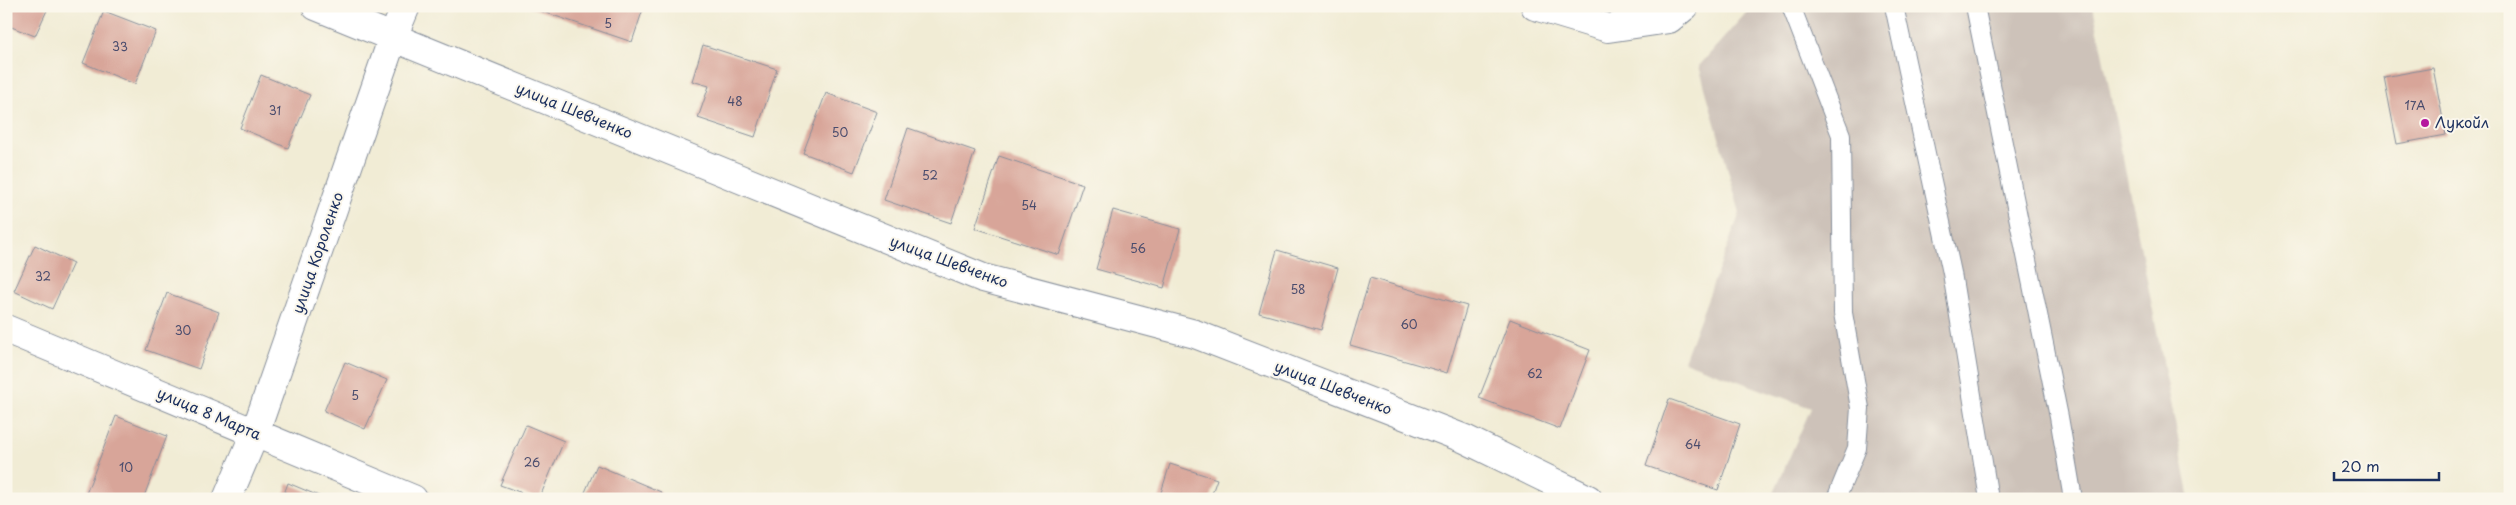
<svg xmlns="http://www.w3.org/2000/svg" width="2516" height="505" viewBox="0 0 2516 505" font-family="'Playpen Sans',sans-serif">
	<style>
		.industrial { fill: #cdc2b9 }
		.building { fill: #d8a599 }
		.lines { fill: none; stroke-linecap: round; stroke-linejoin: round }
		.service-casing { stroke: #868e9a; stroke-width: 20 }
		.minor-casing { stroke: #868e9a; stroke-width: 30 }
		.service { stroke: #fff; stroke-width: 18 }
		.minor { stroke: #fff; stroke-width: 28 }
		.poi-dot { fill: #b5179e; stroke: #fbf7ec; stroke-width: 2 }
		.labels { text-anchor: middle; stroke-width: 4; stroke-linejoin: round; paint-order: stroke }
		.number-label { font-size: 12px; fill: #4a4c6d }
		.street-label { font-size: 15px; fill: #1b2f5e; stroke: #fbf7ec }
		.poi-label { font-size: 15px; fill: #1b2f5e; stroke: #fbf7ec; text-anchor: start }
	</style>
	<rect width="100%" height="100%" fill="#fbf7ec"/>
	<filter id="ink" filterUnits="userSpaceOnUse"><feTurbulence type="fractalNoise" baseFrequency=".02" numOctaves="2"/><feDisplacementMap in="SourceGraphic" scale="10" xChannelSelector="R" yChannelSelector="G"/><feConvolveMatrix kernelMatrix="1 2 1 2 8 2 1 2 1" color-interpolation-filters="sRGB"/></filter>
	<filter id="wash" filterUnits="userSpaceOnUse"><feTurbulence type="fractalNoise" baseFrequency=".0096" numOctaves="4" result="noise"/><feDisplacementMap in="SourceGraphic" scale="20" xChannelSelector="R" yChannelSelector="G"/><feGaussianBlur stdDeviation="1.12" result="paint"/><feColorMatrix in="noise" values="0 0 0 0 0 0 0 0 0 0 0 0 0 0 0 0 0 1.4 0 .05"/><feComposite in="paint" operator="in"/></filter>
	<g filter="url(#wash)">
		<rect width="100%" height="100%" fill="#f1ecd5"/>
		<path class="industrial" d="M 1752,6 L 2093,6 L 2190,499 L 1771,499 L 1811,408 L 1684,361 L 1740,213 L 1699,66 Z"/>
		<g id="blocks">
			<path class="building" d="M 6,6 L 49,6 L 35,36 L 6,25 Z
				M 526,6 L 644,6 L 632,42 Z
				M 104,11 L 156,31 L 135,84 L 83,63 Z
				M 703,45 L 777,69 L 755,137 L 698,118 L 709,86 L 692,81 Z
				M 2433,68 L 2446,135 L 2397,144 L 2384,77 Z
				M 261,75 L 310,95 L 288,148 L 240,128 Z
				M 826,93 L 877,112 L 854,172 L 803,153 Z
				M 908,128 L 975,151 L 951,223 L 884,200 Z
				M 999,156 L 1083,184 L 1059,255 L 975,228 Z
				M 1113,210 L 1180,229 L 1164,288 L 1096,269 Z
				M 35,245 L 73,263 L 52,309 L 14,291 Z
				M 1277,250 L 1338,268 L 1321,330 L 1259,313 Z
				M 1370,278 L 1467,306 L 1447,373 L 1350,345 Z
				M 167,293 L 219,312 L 199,369 L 146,350 Z
				M 1510,319 L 1590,350 L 1560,429 L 1479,398 Z
				M 345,362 L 387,380 L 365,429 L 324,411 Z
				M 1669,399 L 1740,424 L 1718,490 L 1646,466 Z
				M 116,416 L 167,436 L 143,499 L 84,499 Z
				M 526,425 L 564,441 L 539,499 L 500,485 Z
				M 1170,464 L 1217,479 L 1210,499 L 1159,499 Z
				M 597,465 L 661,492 L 658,499 L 582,499 Z
				M 288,483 L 326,499 L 282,499 Z
				M 1254,494 L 1270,498 L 1270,499 L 1252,499 Z"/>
		</g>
	</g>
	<g filter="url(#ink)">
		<use href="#blocks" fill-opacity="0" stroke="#868e9a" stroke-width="1"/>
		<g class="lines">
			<g class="service-casing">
				<path id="service" d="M 1791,6 L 1841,135 L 1843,313 L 1860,408 L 1857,448 L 1836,499
					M 1894,6 L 1952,273 L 1989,499
					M 1975,6 L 2059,417 L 2073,499"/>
			</g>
			<g class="minor-casing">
				<path id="minor" d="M 316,6 L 983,278 L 1195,334 L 1465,439 L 1588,499
					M 1535,6 L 1608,28 L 1669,19 L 1685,6
					M 6,329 L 413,499
					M 227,499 L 255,433 L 393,37 L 406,6"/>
			</g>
			<use href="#service" class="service"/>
			<use href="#minor" class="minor"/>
		</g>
	</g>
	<circle class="poi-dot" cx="2425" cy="123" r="5"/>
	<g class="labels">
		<g class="number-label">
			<text x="608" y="28">5</text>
			<text x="120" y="51">33</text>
			<text x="735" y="106">48</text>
			<text x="2415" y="110">17А</text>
			<text x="275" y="115">31</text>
			<text x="840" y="137">50</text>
			<text x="930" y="180">52</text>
			<text x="1029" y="210">54</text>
			<text x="1138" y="253">56</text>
			<text x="43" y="281">32</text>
			<text x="1298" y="294">58</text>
			<text x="1409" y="329">60</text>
			<text x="183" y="335">30</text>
			<text x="1535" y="378">62</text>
			<text x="355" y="400">5</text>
			<text x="1693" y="449">64</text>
			<text x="532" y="467">26</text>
			<text x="126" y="472">10</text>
		</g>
		<g class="street-label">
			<text transform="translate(574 111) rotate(22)" y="5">улица Шевченко</text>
			<text transform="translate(318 253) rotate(-71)" y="5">улица Короленко</text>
			<text transform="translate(949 262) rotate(20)" y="5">улица Шевченко</text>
			<text transform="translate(1333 388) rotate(21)" y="5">улица Шевченко</text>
			<text transform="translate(209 414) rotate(23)" y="5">улица 8 Марта</text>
		</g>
		<g class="poi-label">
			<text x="2435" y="128">Лукойл</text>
		</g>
	</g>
	<rect width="2516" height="505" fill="none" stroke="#fbf7ec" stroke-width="25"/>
	<path d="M2334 472v8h105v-8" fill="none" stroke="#1b2f5e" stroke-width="2.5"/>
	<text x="2341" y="472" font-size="15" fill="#1b2f5e" stroke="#fbf7ec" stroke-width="4" paint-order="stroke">20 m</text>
</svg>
